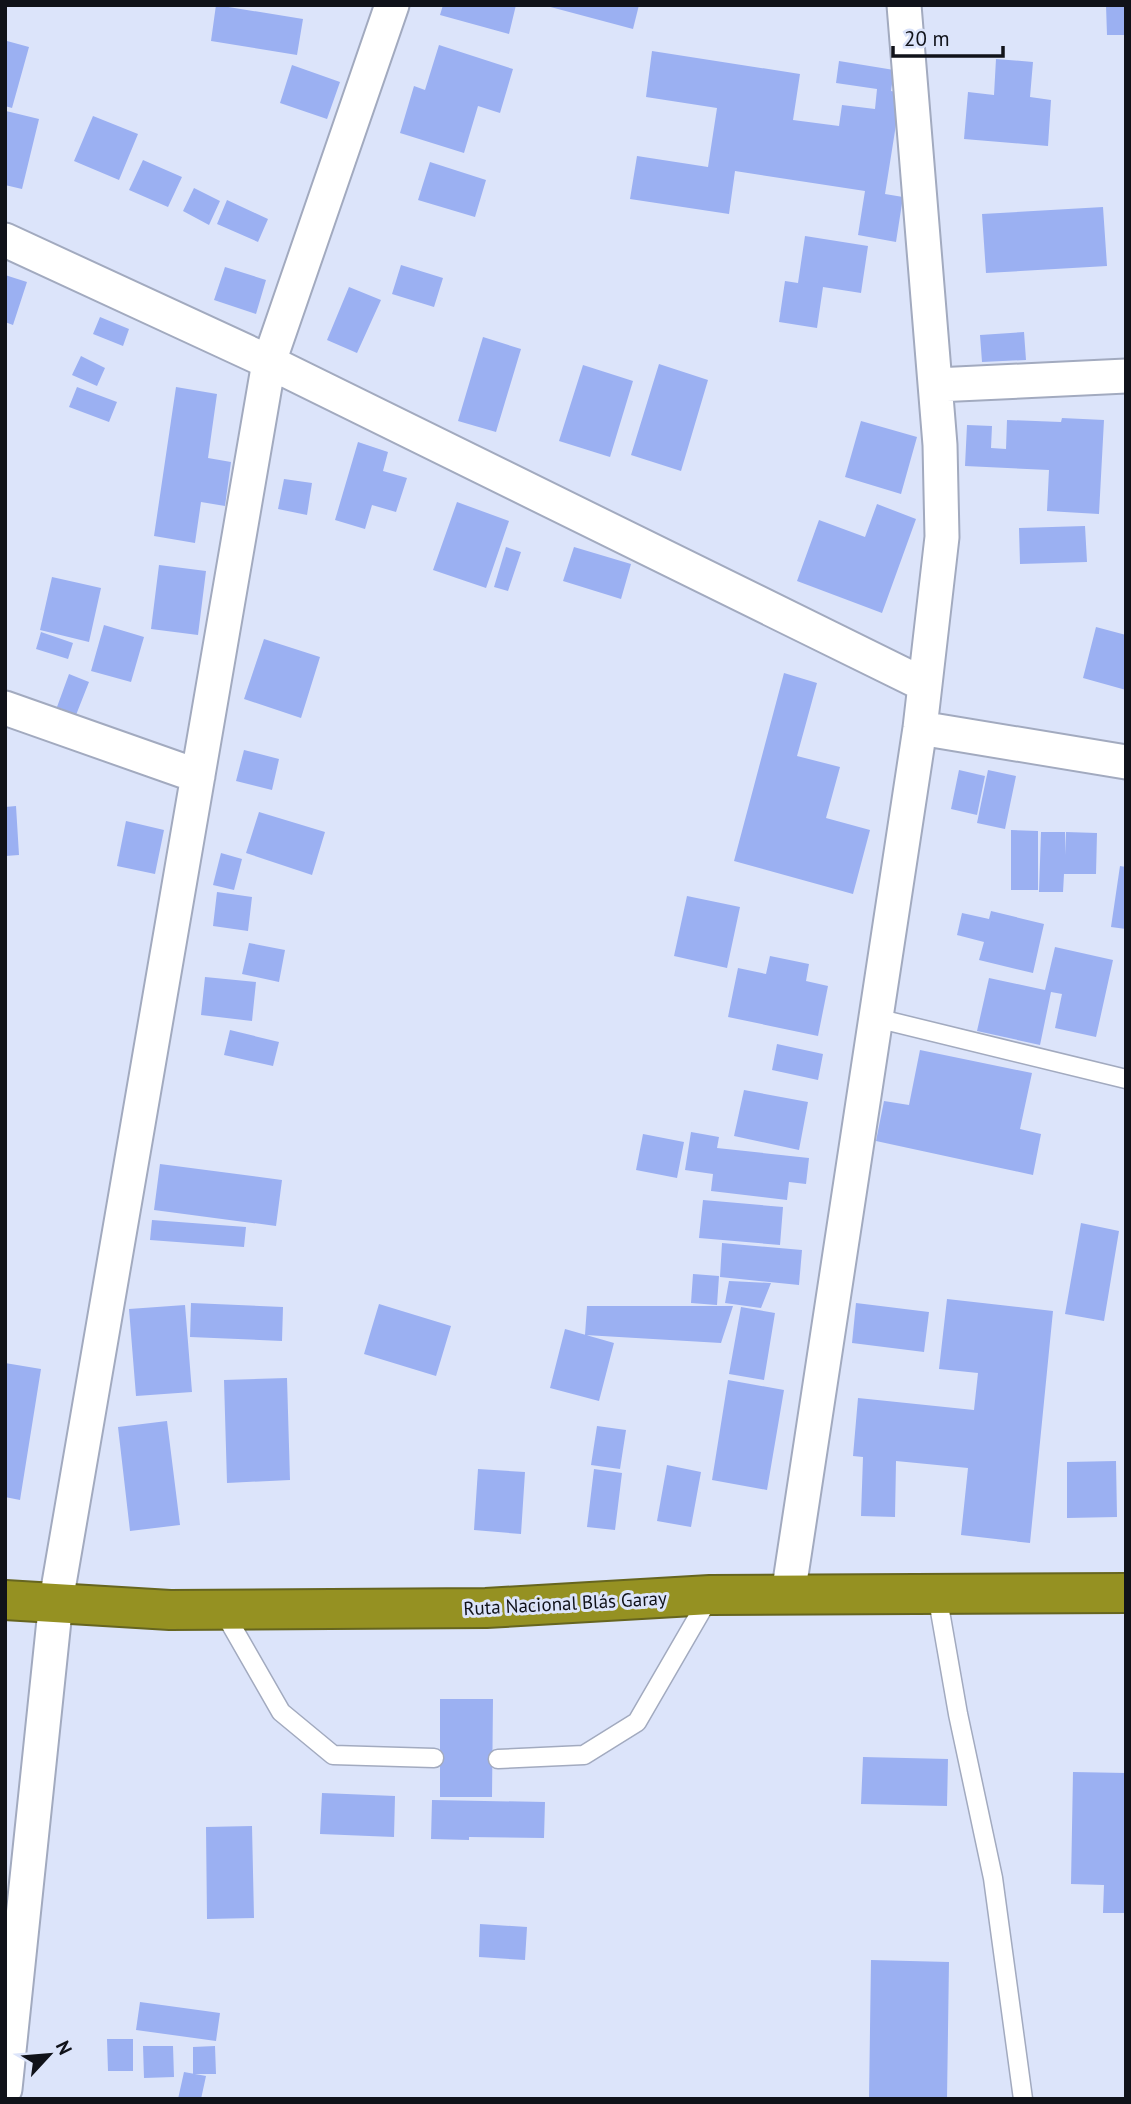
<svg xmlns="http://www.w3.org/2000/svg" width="1131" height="2104" viewBox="0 0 1131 2104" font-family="'PT Sans',sans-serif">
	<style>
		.building { fill: #9bb0f2 }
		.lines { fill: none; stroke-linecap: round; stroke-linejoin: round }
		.lane-casing { stroke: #a2aabf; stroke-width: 21 }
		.street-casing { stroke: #a2aabf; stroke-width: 37 }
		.highway-casing { stroke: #66651f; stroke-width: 42 }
		.lane { stroke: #fff; stroke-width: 18 }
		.street { stroke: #fff; stroke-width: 33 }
		.highway { stroke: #959122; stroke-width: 38 }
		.labels { text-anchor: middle; stroke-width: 6; stroke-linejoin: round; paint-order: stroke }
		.street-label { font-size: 19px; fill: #101219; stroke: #dce4fa }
	</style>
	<rect width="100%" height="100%" fill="#dce4fa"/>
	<path class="building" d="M 216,5 L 303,19 L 297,55 L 211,41 Z
		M 443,5 L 516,5 L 509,34 L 440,15 Z
		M 543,5 L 639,5 L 633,29 Z
		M 1106,5 L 1126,5 L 1126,35 L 1107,35 Z
		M 7,41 L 29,47 L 12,108 L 5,106 Z
		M 439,45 L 513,69 L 500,113 L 478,106 L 464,153 L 400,133 L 414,86 L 425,90 Z
		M 652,51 L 800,74 L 793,120 L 839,126 L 842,105 L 875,109 L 877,89 L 836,83 L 839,61 L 894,70 L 891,91 L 901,93 L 885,194 L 903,197 L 896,242 L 858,235 L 865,191 L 735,171 L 729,214 L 630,199 L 637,156 L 708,167 L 717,108 L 646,97 Z
		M 996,59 L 1033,62 L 1030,97 L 1051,100 L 1048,146 L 964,139 L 968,92 L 994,95 Z
		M 292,65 L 340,82 L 327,119 L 280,103 Z
		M 6,111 L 39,119 L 22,189 L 5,185 Z
		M 93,116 L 138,134 L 119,180 L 74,161 Z
		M 143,160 L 182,177 L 168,207 L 129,190 Z
		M 430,162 L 486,180 L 475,217 L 418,200 Z
		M 194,188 L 220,201 L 209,225 L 183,211 Z
		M 227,200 L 268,219 L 258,242 L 217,224 Z
		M 1103,207 L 1107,266 L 986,273 L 982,214 Z
		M 805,236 L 868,246 L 861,293 L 823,287 L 817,328 L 779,322 L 785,281 L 798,283 Z
		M 401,265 L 443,278 L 434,307 L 392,294 Z
		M 225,267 L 266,280 L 256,314 L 214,300 Z
		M 5,275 L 27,282 L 13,325 L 5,322 Z
		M 349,287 L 381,300 L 357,353 L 327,340 Z
		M 100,317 L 129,329 L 123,346 L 93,334 Z
		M 1024,332 L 1026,360 L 982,362 L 980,335 Z
		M 483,337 L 521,349 L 496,432 L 458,421 Z
		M 81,356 L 105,368 L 97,386 L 72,375 Z
		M 659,364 L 708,380 L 681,471 L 631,455 Z
		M 583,365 L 633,381 L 610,457 L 559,441 Z
		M 77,387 L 117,402 L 109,422 L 69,407 Z
		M 176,387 L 217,394 L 208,458 L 231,462 L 225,506 L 201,502 L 195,543 L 154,536 Z
		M 1062,418 L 1104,420 L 1099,514 L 1047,511 L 1049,470 L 965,466 L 967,425 L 992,426 L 991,448 L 1006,449 L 1007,420 L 1061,422 Z
		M 861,421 L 917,437 L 901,494 L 845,477 Z
		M 358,442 L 388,452 L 383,471 L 407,478 L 396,512 L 372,505 L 365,529 L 335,520 Z
		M 284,479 L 312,483 L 307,515 L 278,509 Z
		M 457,502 L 509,521 L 486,588 L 433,570 Z
		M 877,504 L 916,519 L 882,613 L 797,581 L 819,520 L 865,537 Z
		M 1085,526 L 1087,562 L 1020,564 L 1019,528 Z
		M 506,547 L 521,552 L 508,591 L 494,587 Z
		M 574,547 L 631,564 L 621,599 L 563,581 Z
		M 159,565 L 206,571 L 198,635 L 151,629 Z
		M 52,577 L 101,588 L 89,642 L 40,630 Z
		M 104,625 L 144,637 L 131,682 L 91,671 Z
		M 1096,627 L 1126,635 L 1126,690 L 1083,678 Z
		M 41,632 L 73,643 L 68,659 L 36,649 Z
		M 264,639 L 320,657 L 301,718 L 244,699 Z
		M 784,673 L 817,683 L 797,756 L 840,767 L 826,818 L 870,830 L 853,894 L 734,861 Z
		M 69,674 L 89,682 L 76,715 L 57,707 Z
		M 244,750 L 279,759 L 272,790 L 236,781 Z
		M 959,770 L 985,776 L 977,815 L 951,809 Z
		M 988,770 L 1016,776 L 1005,829 L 977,823 Z
		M 16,806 L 19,855 L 5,856 L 5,807 Z
		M 259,812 L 325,832 L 312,875 L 246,853 Z
		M 126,821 L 164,830 L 155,874 L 117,866 Z
		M 1011,830 L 1038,831 L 1038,890 L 1011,890 Z
		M 1041,832 L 1065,832 L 1065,855 L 1066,832 L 1097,833 L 1096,874 L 1064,874 L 1063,892 L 1039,892 Z
		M 221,853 L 242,859 L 234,890 L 213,885 Z
		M 1120,866 L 1126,867 L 1126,929 L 1111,927 Z
		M 217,892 L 252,897 L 248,931 L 213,926 Z
		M 687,896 L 740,907 L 727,968 L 674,956 Z
		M 991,911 L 1044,924 L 1033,973 L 979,960 L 984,942 L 957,935 L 962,913 L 989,919 Z
		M 249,943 L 285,950 L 279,982 L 242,974 Z
		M 1055,947 L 1113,960 L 1096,1037 L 1055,1028 L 1062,994 L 1051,992 L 1040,1045 L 977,1031 L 989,978 L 1045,990 Z
		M 770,956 L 809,964 L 806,981 L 828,986 L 818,1036 L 728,1017 L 738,968 L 766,974 Z
		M 205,977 L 256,982 L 252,1021 L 201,1015 Z
		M 230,1030 L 279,1042 L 273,1066 L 224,1055 Z
		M 777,1044 L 823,1054 L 818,1080 L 772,1070 Z
		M 920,1050 L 1032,1073 L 1020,1129 L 1041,1134 L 1033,1175 L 876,1141 L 884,1101 L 909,1105 Z
		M 744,1090 L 808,1102 L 799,1150 L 734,1136 Z
		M 691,1132 L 719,1137 L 717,1148 L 809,1158 L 806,1184 L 789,1182 L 787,1200 L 711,1191 L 713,1174 L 685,1170 Z
		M 643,1134 L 684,1142 L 677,1178 L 636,1170 Z
		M 160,1164 L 282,1180 L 276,1226 L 154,1210 Z
		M 703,1200 L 783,1207 L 780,1245 L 699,1238 Z
		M 152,1220 L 246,1227 L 244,1247 L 150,1240 Z
		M 1081,1223 L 1119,1231 L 1104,1321 L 1065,1314 Z
		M 722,1243 L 802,1250 L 799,1285 L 720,1277 Z
		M 693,1274 L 719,1276 L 717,1305 L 691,1303 Z
		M 729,1281 L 771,1283 L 761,1308 L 725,1303 Z
		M 947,1299 L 1053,1311 L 1030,1543 L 961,1535 L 968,1468 L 896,1461 L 895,1517 L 861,1516 L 863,1457 L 853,1456 L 858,1398 L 974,1410 L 978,1373 L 939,1369 Z
		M 191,1303 L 283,1307 L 282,1341 L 190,1337 Z
		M 856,1303 L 929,1312 L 924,1352 L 852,1343 Z
		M 379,1304 L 451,1326 L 436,1376 L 364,1354 Z
		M 185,1305 L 192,1392 L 136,1396 L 129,1309 Z
		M 587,1306 L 733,1306 L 721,1343 L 585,1335 Z
		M 741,1307 L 775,1313 L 764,1380 L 729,1374 Z
		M 565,1329 L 614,1343 L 599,1401 L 550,1388 Z
		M 5,1363 L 41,1369 L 20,1500 L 5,1497 Z
		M 287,1378 L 290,1480 L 227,1483 L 224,1380 Z
		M 728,1380 L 784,1390 L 767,1490 L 712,1480 Z
		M 167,1421 L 180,1525 L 130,1531 L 118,1427 Z
		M 597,1426 L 626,1430 L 620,1469 L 591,1465 Z
		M 1116,1461 L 1117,1517 L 1067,1518 L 1067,1462 Z
		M 667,1465 L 701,1472 L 691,1527 L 657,1521 Z
		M 478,1469 L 525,1472 L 521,1534 L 474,1530 Z
		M 594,1469 L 622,1473 L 615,1530 L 587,1527 Z
		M 440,1699 L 493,1699 L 492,1797 L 440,1797 Z
		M 863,1757 L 948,1759 L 947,1806 L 861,1804 Z
		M 1073,1772 L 1126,1773 L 1126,1913 L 1103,1913 L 1104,1885 L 1071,1884 Z
		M 322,1793 L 395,1796 L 394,1837 L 320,1834 Z
		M 432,1800 L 545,1802 L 544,1838 L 469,1837 L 469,1840 L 431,1839 Z
		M 252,1826 L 254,1918 L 207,1919 L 206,1827 Z
		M 480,1924 L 527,1927 L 525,1960 L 479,1957 Z
		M 871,1960 L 949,1962 L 947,2099 L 869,2099 Z
		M 140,2002 L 220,2013 L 216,2041 L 136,2030 Z
		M 107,2039 L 133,2039 L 133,2071 L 108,2071 Z
		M 143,2046 L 173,2046 L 174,2077 L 144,2078 Z
		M 215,2046 L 216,2074 L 193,2074 L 193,2047 Z
		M 184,2072 L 206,2076 L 201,2099 L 178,2099 Z"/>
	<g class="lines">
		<g class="lane-casing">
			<path id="lane" d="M 876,1018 L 1126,1079
				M 937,1594 L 958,1714 L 993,1878 L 1023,2099
				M 222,1609 L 281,1712 L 333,1755 L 434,1758
				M 498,1759 L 584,1755 L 637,1722 L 710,1596"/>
		</g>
		<g class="street-casing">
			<path id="street" d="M 5,240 L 269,362 L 925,685
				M 936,385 L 1126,376
				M 5,708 L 198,776
				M 920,728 L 1126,762
				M 788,1595 L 920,728 L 942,537 L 940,445 L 904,5
				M 5,2089 L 56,1601 L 269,362 L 392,5"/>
		</g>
		<g class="highway-casing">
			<path id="highway" d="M 5,1600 L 170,1610 L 486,1608 L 710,1595 L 1126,1593"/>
		</g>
		<use href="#lane" class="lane"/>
		<use href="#street" class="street"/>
		<use href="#highway" class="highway"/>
	</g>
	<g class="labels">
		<g class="street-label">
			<text transform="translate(565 1603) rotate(-3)" y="7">Ruta Nacional Blás Garay</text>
		</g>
	</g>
	<rect width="1131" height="2104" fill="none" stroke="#101219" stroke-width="14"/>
	<g transform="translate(49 2055) rotate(64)" stroke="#dce4fa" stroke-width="5" paint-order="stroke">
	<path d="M0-5L12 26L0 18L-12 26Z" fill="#101219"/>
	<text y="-10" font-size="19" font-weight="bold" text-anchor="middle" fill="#101219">N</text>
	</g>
	<path d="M893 46v10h110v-10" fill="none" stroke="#101219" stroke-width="3.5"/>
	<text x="904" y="46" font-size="21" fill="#101219" stroke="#dce4fa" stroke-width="5" paint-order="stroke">20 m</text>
</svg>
